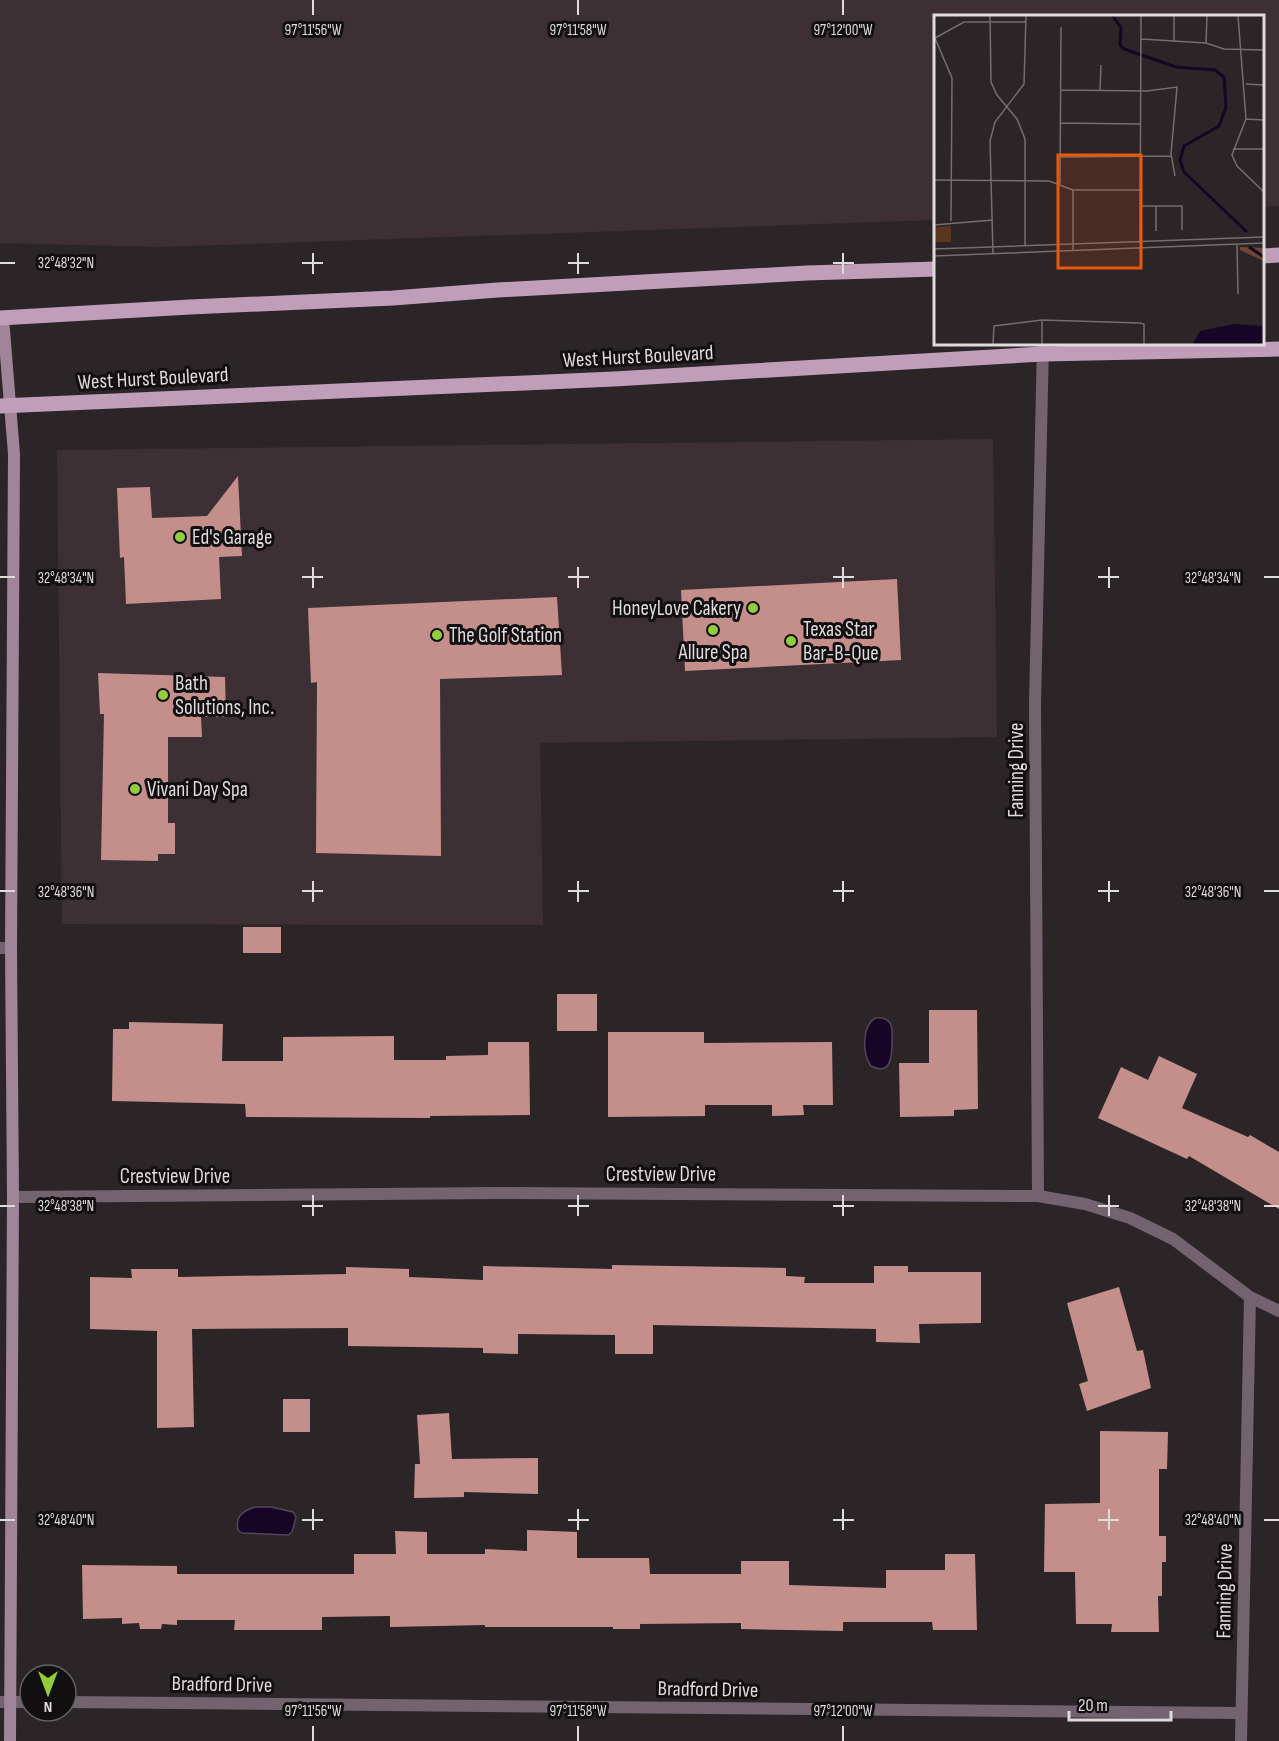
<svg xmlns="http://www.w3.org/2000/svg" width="1279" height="1741" viewBox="0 0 1279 1741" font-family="'Sofia Sans Condensed',sans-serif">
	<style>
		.built { fill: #3d3034 }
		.water { fill: #170525; stroke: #53455c; stroke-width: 1.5 }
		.building { fill: #c48f8b }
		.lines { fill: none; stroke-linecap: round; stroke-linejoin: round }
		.street { stroke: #736370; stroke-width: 12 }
		.secondary { stroke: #9f849a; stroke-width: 12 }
		.primary { stroke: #c09eba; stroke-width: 15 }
		.ticks { fill: none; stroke: #dfdbdc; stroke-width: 2 }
		.poi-dot { fill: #93cc3d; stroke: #120f10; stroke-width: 2 }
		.labels { text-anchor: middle; stroke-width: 6; stroke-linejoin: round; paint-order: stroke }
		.street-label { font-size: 21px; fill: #dfdbdc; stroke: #120f10 }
		.poi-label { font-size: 21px; fill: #dfdbdc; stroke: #120f10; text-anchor: start }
		.inset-river { fill: none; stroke: #170525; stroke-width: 3 }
		.inset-road { fill: none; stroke: #746e6f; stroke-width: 1.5 }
		.view { fill: #e8590c; fill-opacity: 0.15; stroke: #e8590c; stroke-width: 3 }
		.inset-edge { fill: none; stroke: #dfdbdc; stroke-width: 3 }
		.ticks-label { font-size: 15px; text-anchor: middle; fill: #dfdbdc; stroke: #120f10; stroke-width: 6; stroke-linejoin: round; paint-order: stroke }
	</style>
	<rect width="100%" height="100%" fill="#2c2527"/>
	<path class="built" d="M 0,0 L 1279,0 L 1279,206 L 1263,207 L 1262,16 L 936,16 L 935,220 L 160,247 L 0,243 Z
		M 993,439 L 997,737 L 540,743 L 543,925 L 62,924 L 57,450 Z"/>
	<path class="water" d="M 875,1018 C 882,1017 888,1018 891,1025 C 893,1030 892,1036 892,1040 C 892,1054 892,1077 871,1066 C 862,1054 862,1026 875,1018 Z
		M 255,1507 L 271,1507 L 293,1512 L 296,1517 L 292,1532 L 288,1535 L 242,1533 L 238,1530 C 235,1516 243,1511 255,1507 Z"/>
	<path class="building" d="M 238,476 L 242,556 L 219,557 L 221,599 L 126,604 L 124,557 L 120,558 L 117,488 L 150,487 L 152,518 L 207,516 Z
		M 897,579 L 901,660 L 685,671 L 681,590 Z
		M 557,597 L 562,675 L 440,679 L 441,856 L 316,853 L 317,682 L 311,683 L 308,608 Z
		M 98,673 L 225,677 L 226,717 L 201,717 L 202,737 L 168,737 L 168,823 L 175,823 L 175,854 L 158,854 L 158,861 L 101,860 L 104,714 L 100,714 Z
		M 243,927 L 281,927 L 281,953 L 243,953 Z
		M 557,994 L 597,994 L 597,1031 L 557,1031 Z
		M 929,1010 L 977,1010 L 978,1109 L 954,1110 L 954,1116 L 900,1117 L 899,1063 L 929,1063 Z
		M 129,1022 L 223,1024 L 222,1061 L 283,1061 L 283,1037 L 394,1036 L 394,1060 L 446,1060 L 446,1056 L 488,1055 L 488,1042 L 529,1042 L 530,1115 L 430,1116 L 430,1118 L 246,1117 L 245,1104 L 112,1101 L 113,1029 L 129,1029 Z
		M 608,1032 L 704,1032 L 704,1043 L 832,1042 L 833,1105 L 803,1105 L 804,1115 L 772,1116 L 772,1105 L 705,1105 L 705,1116 L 608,1117 Z
		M 1159,1056 L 1197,1074 L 1182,1108 L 1248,1137 L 1250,1135 L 1279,1152 L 1279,1209 L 1189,1156 L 1187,1159 L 1098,1118 L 1121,1067 L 1148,1080 Z
		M 612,1265 L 786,1268 L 786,1276 L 805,1277 L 804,1283 L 874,1283 L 874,1266 L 908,1266 L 908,1272 L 981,1272 L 981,1323 L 919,1324 L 920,1343 L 876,1342 L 876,1329 L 653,1325 L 653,1354 L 615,1354 L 615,1335 L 518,1334 L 518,1354 L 483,1353 L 483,1348 L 348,1346 L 348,1328 L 192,1329 L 194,1427 L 157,1428 L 157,1331 L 90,1329 L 90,1277 L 132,1278 L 131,1269 L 178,1269 L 178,1277 L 346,1274 L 346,1267 L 409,1269 L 409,1277 L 483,1280 L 483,1266 L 612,1269 Z
		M 1119,1287 L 1137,1351 L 1143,1350 L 1151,1388 L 1087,1411 L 1079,1384 L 1088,1381 L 1067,1303 Z
		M 283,1399 L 310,1399 L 310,1432 L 283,1432 Z
		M 449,1413 L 452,1459 L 538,1458 L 538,1494 L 464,1492 L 464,1497 L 414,1498 L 415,1464 L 420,1464 L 417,1415 Z
		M 1100,1431 L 1168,1432 L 1167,1469 L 1159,1469 L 1159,1536 L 1166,1536 L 1166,1562 L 1162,1562 L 1162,1596 L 1158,1596 L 1159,1632 L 1111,1632 L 1112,1624 L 1076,1624 L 1075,1572 L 1044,1572 L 1045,1504 L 1100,1503 Z
		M 527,1530 L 577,1532 L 577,1558 L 649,1558 L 650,1574 L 741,1574 L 741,1561 L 789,1561 L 789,1585 L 886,1588 L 886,1570 L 945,1570 L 945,1554 L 975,1554 L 977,1630 L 933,1630 L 932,1622 L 843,1622 L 843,1631 L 741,1629 L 741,1623 L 640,1624 L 640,1629 L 613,1629 L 613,1627 L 485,1627 L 485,1625 L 390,1627 L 390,1616 L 322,1617 L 322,1630 L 234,1630 L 235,1620 L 177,1620 L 177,1625 L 162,1624 L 161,1629 L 140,1629 L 139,1623 L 122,1624 L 122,1618 L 83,1619 L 82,1565 L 177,1566 L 177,1574 L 354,1574 L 354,1554 L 396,1554 L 395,1531 L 427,1532 L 427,1554 L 485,1554 L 485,1549 L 527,1551 Z"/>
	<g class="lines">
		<path class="street" d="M 0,948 L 11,948
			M 1038,1196 L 1035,704 L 1043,344
			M 13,1197 L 497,1193 L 1038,1196 L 1085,1204 L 1130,1218 L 1173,1239 L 1250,1297 L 1279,1311
			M 0,1702 L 30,1702
			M 66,1702 L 1241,1713
			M 1241,1741 L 1250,1297"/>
		<path class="secondary" d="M 3,318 L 14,454 L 11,948 L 13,1197 L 10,1741"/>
		<path class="primary" d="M 1262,256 L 1279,255
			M 0,318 L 190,307 L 393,298 L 498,290 L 807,273 L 936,269
			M 0,406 L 614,379 L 1043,354 L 1279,349"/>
	</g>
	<path class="ticks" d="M 313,0 L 313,15M 578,0 L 578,15M 843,0 L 843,15M 313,253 L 313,274M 578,253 L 578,274M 843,253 L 843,274M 0,263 L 15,263M 302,263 L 323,263M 568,263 L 589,263M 833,263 L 854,263M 313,567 L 313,588M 578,567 L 578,588M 843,567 L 843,588M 1109,567 L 1109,588M 0,577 L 15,577M 302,577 L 323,577M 568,577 L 589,577M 833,577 L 854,577M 1098,577 L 1119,577M 1264,577 L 1279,577M 313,881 L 313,902M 578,881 L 578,902M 843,881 L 843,902M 1109,881 L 1109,902M 0,891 L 15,891M 302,891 L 323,891M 568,891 L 589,891M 833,891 L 854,891M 1098,891 L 1119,891M 1264,891 L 1279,891M 313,1195 L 313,1216M 578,1195 L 578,1216M 843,1195 L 843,1216M 1109,1195 L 1109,1216M 0,1206 L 15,1206M 302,1206 L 323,1206M 568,1206 L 589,1206M 833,1206 L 854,1206M 1098,1206 L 1119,1206M 1264,1206 L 1279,1206M 313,1509 L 313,1530M 578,1509 L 578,1530M 843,1509 L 843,1530M 1109,1509 L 1109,1530M 0,1520 L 15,1520M 302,1520 L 323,1520M 568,1520 L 589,1520M 833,1520 L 854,1520M 1098,1520 L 1119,1520M 1264,1520 L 1279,1520M 313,1726 L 313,1741M 578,1726 L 578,1741M 843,1726 L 843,1741"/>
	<g class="poi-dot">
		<circle cx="180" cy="537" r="6"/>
		<circle cx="753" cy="608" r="6"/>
		<circle cx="713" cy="630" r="6"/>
		<circle cx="437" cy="635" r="6"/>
		<circle cx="791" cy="641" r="6"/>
		<circle cx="163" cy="695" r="6"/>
		<circle cx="135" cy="789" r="6"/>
	</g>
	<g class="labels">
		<g class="street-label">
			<text transform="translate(638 356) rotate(-3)" y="7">West Hurst Boulevard</text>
			<text transform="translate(153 378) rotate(-3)" y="7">West Hurst Boulevard</text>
			<text transform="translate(1016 770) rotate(-90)" y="7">Fanning Drive</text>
			<text x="661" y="1181">Crestview Drive</text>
			<text x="175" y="1183">Crestview Drive</text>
			<text transform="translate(1224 1591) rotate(-89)" y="7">Fanning Drive</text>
			<text transform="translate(222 1684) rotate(1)" y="7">Bradford Drive</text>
			<text transform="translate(708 1689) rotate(1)" y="7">Bradford Drive</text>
		</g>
		<g class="poi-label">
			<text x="192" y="544">Ed's Garage</text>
			<text x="741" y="615" text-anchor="end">HoneyLove Cakery</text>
			<text x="803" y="636">Texas Star<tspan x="803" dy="24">Bar-B-Que</tspan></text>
			<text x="449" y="642">The Golf Station</text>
			<text x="713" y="659" text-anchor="middle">Allure Spa</text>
			<text x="175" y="690">Bath<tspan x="175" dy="24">Solutions, Inc.</tspan></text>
			<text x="147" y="796">Vivani Day Spa</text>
		</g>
	</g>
	<g transform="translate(934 15)">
		<rect width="330" height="330" fill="#2c2527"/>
		<path d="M 17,211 L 17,227 L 0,227 L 0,212 Z" fill="#5b361f"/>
		<path d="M 306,232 L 330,233 L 330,246 L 306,235 Z" fill="#704831"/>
		<path d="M 300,309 L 330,311 L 330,329 L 259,329 L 266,316 Z" fill="#170525"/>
		<path class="inset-river" d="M 179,1 L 187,13 L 186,30 L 190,34 L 242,52 L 281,55 L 290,62 L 292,92 L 285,111 L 250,131 L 246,145 L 250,157 L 313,217M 315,232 L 330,242"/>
		<path class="inset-road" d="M 56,1 L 57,67 L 63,80 L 83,104 L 91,124 L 91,231M 304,1 L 312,104 L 298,140 L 303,151 L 330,177M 0,21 L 18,63 L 17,206M 1,23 L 30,7 L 92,7M 207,24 L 272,28 L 290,34 L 330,35M 240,27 L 240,1M 272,28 L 273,1M 312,69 L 330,70M 127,75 L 213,76 L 243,72 L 237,139 L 241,161M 166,76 L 167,50M 312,104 L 330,105M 127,108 L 206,109M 299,134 L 330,134M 127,142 L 237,141M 0,165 L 115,166 L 139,175 L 206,175M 126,169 L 127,12M 206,191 L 248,191 L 248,215M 222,191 L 222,216M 0,210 L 59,205M 206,228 L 207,1M 303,229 L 304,279M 0,234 L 330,222M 139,235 L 139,175M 59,239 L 56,126 L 61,107 L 90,69 L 92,1M 0,241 L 330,228M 59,329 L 60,311 L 108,305 L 206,308 L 210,309 L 210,329M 108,329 L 108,305"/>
		<path class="view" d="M 124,140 L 207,140 L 207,253 L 124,253 Z"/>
		<rect width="330" height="330" class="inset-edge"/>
	</g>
	<g class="ticks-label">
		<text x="313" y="35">97°11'56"W</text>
		<text x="578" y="35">97°11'58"W</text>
		<text x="843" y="35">97°12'00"W</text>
		<text x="66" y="268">32°48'32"N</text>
		<text x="1213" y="583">32°48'34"N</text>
		<text x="66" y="583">32°48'34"N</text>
		<text x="1213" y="897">32°48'36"N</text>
		<text x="66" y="897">32°48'36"N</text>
		<text x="1213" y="1211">32°48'38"N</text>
		<text x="66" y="1211">32°48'38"N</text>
		<text x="1213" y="1525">32°48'40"N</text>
		<text x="66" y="1525">32°48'40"N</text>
		<text x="313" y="1716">97°11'56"W</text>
		<text x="578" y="1716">97°11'58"W</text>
		<text x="843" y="1716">97°12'00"W</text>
	</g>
	<g transform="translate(48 1693) rotate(180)"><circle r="28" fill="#120f10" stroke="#646162" stroke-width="1.5"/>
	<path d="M0-4.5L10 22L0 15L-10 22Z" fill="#93cc3d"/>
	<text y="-9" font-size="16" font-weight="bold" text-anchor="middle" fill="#dfdbdc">N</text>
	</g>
	<path d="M1069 1711v9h102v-9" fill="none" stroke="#dfdbdc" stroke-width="3"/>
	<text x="1078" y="1711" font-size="18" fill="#dfdbdc" stroke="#120f10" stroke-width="4.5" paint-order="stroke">20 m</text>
</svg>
